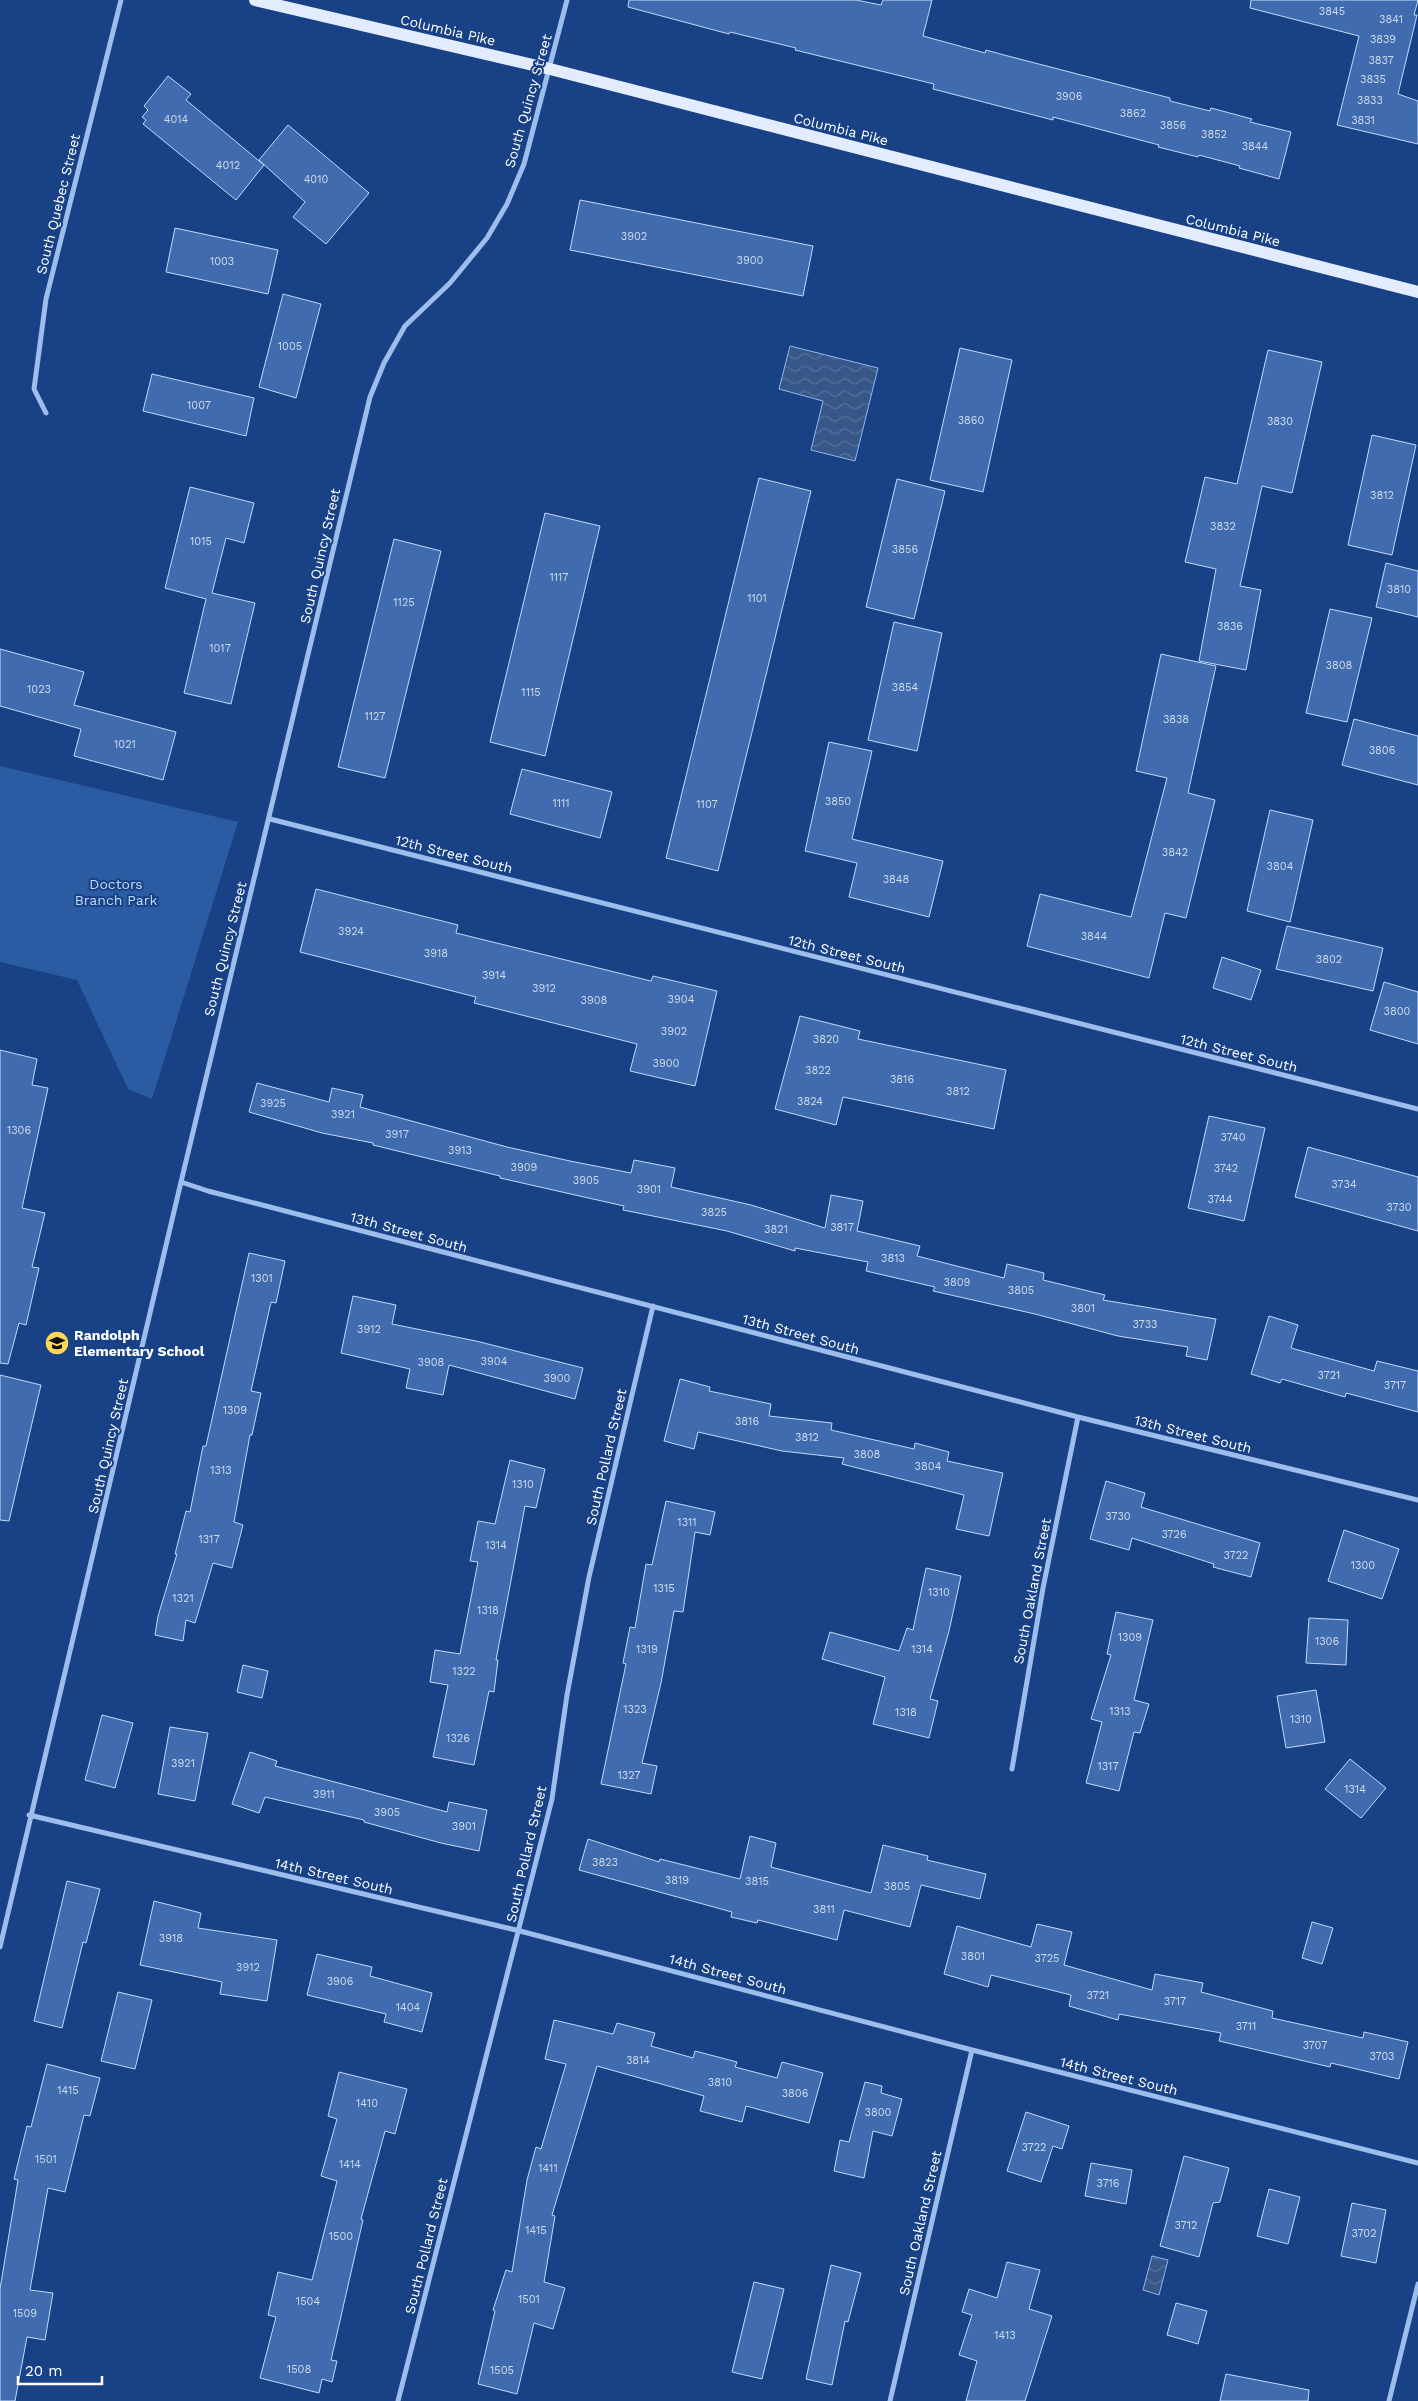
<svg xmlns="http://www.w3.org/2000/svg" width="1418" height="2401" viewBox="0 0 1418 2401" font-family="'Work Sans',sans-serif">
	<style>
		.green { fill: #2a5ba3 }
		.water { fill: url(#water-waves); stroke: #90b7ef }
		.building { fill: #406caf; stroke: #c3d9f9 }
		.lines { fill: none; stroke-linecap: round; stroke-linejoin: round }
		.street { stroke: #9dbded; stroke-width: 5 }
		.primary { stroke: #e3ecff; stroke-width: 12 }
		.labels { text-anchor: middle; stroke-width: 4; stroke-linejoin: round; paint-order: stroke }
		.number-label { font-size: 11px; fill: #cfdaeb }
		.street-label { font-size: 14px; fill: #fff; stroke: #184285 }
		.park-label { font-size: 14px; fill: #c3d9f9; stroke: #184285 }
		.poi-label { font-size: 14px; font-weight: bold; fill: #fff; stroke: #184285; text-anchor: start }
	</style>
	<defs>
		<pattern id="water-waves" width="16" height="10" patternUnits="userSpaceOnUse" patternTransform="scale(1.25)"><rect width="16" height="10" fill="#375789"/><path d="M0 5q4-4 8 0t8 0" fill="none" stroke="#55709b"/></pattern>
	</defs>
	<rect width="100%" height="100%" fill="#184285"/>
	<path class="green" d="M 0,766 L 238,822 L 152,1099 L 128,1089 L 77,980 L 0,962 Z"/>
	<path class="water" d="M 790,346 L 878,368 L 855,461 L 811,450 L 823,401 L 779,389 Z
		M 1152,2256 L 1168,2260 L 1159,2295 L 1143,2290 Z"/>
	<path class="building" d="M 629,0 L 856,0 L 881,5 L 883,0 L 932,0 L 923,36 L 985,53 L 986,50 L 1004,55 L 1170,98 L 1170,101 L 1210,111 L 1211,108 L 1252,119 L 1250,122 L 1291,132 L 1279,179 L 1239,168 L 1240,166 L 1199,155 L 1198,157 L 1158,147 L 1159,145 L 1053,117 L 1053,120 L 933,89 L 934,84 L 795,50 L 796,48 L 730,32 L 729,34 L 628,7 Z
		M 1251,0 L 1418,0 L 1414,15 L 1417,15 L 1398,94 L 1418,101 L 1418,144 L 1337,125 L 1359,36 L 1250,8 Z
		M 168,76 L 191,94 L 186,100 L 264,165 L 236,200 L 143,124 L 146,120 L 142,117 L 148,110 L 144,106 Z
		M 288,125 L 369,193 L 326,244 L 293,217 L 305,202 L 259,160 Z
		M 580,200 L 813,246 L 803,296 L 570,250 Z
		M 175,228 L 278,250 L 268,294 L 166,272 Z
		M 283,294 L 321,304 L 296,398 L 259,387 Z
		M 960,348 L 1012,360 L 983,492 L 930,480 Z
		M 1268,350 L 1322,362 L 1292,493 L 1262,486 L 1240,586 L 1261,590 L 1246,670 L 1199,661 L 1216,569 L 1185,562 L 1205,477 L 1237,484 Z
		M 152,374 L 254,398 L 246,436 L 143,411 Z
		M 1372,435 L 1416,445 L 1392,555 L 1348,545 Z
		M 759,478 L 811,491 L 718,871 L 666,858 Z
		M 897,479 L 945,491 L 914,619 L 866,607 Z
		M 190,487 L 254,503 L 244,543 L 226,538 L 212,593 L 255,603 L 231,704 L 184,693 L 206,599 L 165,588 Z
		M 545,513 L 600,526 L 545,756 L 490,742 Z
		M 394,539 L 441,551 L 385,778 L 338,767 Z
		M 1386,563 L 1418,571 L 1418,617 L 1376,607 Z
		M 1330,609 L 1372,618 L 1347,722 L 1306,713 Z
		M 894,622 L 942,633 L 917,751 L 868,740 Z
		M 0,649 L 84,672 L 74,705 L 176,732 L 163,780 L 74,756 L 81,729 L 0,706 Z
		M 1161,654 L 1216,666 L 1188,793 L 1215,800 L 1186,918 L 1165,913 L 1149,978 L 1027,946 L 1040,894 L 1131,917 L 1167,778 L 1136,771 Z
		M 1354,719 L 1418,736 L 1418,785 L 1342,765 Z
		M 829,742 L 872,751 L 852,839 L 943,861 L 929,917 L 849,897 L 857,863 L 805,851 Z
		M 522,769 L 612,792 L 600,838 L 510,814 Z
		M 1270,810 L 1313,820 L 1290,922 L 1247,911 Z
		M 316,889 L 458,925 L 456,933 L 651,981 L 653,976 L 717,991 L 695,1086 L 630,1071 L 637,1044 L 474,1003 L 476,997 L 300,952 Z
		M 1287,926 L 1383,948 L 1373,991 L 1276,969 Z
		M 1222,957 L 1261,970 L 1251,1000 L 1213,988 Z
		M 1384,982 L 1418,992 L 1418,1044 L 1370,1030 Z
		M 800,1016 L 860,1031 L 858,1039 L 1006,1070 L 994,1129 L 843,1097 L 836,1125 L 775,1109 Z
		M 0,1050 L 37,1059 L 32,1085 L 48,1088 L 22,1208 L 45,1213 L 32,1267 L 39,1268 L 26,1325 L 19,1323 L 8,1364 L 0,1363 Z
		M 257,1083 L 329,1102 L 332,1088 L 363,1095 L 360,1107 L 507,1147 L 570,1161 L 631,1173 L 634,1160 L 675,1168 L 671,1187 L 751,1205 L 825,1228 L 831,1195 L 863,1201 L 857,1231 L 920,1246 L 917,1256 L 1004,1278 L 1007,1264 L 1044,1273 L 1043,1280 L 1105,1295 L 1103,1300 L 1216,1319 L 1207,1360 L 1186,1356 L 1188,1347 L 1118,1336 L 1035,1314 L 933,1291 L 935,1287 L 866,1271 L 868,1262 L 795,1248 L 795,1251 L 727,1231 L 623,1210 L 624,1206 L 500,1178 L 500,1176 L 373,1145 L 373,1143 L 322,1133 L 249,1112 Z
		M 1209,1116 L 1265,1128 L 1244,1221 L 1188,1208 Z
		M 1308,1147 L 1418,1177 L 1418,1231 L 1295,1197 Z
		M 249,1253 L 285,1261 L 276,1303 L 271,1302 L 251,1391 L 261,1393 L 252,1435 L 250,1435 L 234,1522 L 243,1525 L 232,1568 L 213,1563 L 195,1623 L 186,1620 L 183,1641 L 155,1635 L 158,1616 L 177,1554 L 175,1554 L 186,1511 L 190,1512 L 203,1446 L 206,1446 Z
		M 353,1296 L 396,1305 L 392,1324 L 476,1341 L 583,1368 L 575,1399 L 449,1365 L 443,1395 L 406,1388 L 410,1369 L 341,1353 Z
		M 1269,1316 L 1298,1325 L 1291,1348 L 1374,1371 L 1377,1361 L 1418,1371 L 1418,1412 L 1346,1393 L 1345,1397 L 1282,1379 L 1280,1383 L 1251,1374 Z
		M 0,1375 L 41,1385 L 9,1521 L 0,1520 Z
		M 680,1379 L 710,1387 L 709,1391 L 771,1404 L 769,1416 L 832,1423 L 831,1430 L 914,1449 L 915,1443 L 949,1452 L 947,1461 L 1003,1473 L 989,1536 L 956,1529 L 964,1495 L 842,1464 L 844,1458 L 782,1451 L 698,1432 L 694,1449 L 664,1441 Z
		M 510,1460 L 545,1469 L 536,1508 L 525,1506 L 496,1660 L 498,1660 L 494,1692 L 489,1691 L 474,1765 L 433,1757 L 448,1685 L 430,1682 L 435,1650 L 460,1654 L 478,1562 L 470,1561 L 478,1521 L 495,1524 Z
		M 1106,1481 L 1145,1493 L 1141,1507 L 1260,1543 L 1251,1577 L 1213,1567 L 1214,1564 L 1132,1538 L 1129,1550 L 1090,1539 Z
		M 666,1501 L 715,1512 L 710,1535 L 695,1532 L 683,1612 L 674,1611 L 661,1683 L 642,1763 L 657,1766 L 651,1794 L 601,1784 L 626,1664 L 623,1663 L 630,1627 L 635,1628 L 646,1564 L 652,1565 Z
		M 1344,1530 L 1399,1549 L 1382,1599 L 1328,1581 Z
		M 926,1568 L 961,1576 L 949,1631 L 930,1699 L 938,1701 L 929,1738 L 873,1724 L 885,1677 L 822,1659 L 830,1632 L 899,1651 L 907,1628 L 913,1630 Z
		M 1116,1612 L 1153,1620 L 1134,1700 L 1149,1704 L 1140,1733 L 1134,1732 L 1119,1791 L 1086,1783 L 1102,1722 L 1091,1719 L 1111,1655 L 1107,1654 Z
		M 1309,1618 L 1348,1620 L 1346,1665 L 1306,1663 Z
		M 243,1665 L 268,1671 L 262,1698 L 237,1692 Z
		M 1316,1690 L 1325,1742 L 1286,1748 L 1277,1696 Z
		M 102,1715 L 133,1723 L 115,1788 L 85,1780 Z
		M 170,1727 L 208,1733 L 195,1801 L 158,1794 Z
		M 250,1752 L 277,1761 L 275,1766 L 447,1812 L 449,1802 L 487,1810 L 479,1851 L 441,1843 L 364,1822 L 364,1820 L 265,1797 L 259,1813 L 232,1804 Z
		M 1350,1759 L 1386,1788 L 1361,1818 L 1325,1789 Z
		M 750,1836 L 776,1843 L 771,1867 L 871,1893 L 883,1845 L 928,1856 L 927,1860 L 986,1874 L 980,1899 L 921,1885 L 910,1927 L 844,1910 L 837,1940 L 758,1920 L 757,1923 L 731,1917 L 732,1912 L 579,1870 L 588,1839 L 659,1862 L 660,1859 L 740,1879 Z
		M 67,1881 L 100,1889 L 86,1943 L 83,1942 L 62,2028 L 34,2021 Z
		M 154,1901 L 201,1913 L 198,1928 L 277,1940 L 267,2001 L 220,1994 L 222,1982 L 140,1965 Z
		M 1312,1922 L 1333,1928 L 1322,1964 L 1302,1958 Z
		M 1037,1924 L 1072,1932 L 1064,1965 L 1152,1990 L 1155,1974 L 1203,1983 L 1201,1992 L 1273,2011 L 1272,2018 L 1363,2038 L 1364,2032 L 1408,2042 L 1399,2079 L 1331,2063 L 1330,2067 L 1219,2041 L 1221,2033 L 1119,2014 L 1118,2020 L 1069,2006 L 1071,1995 L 991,1975 L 988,1987 L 944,1974 L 957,1926 L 1031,1947 Z
		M 317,1954 L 372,1967 L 370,1976 L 432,1993 L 422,2032 L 384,2022 L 386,2014 L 307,1995 Z
		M 118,1992 L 152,2000 L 135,2069 L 101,2061 Z
		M 554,2020 L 613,2034 L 617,2023 L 655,2033 L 651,2046 L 693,2058 L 695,2051 L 737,2062 L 735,2067 L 777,2078 L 782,2062 L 823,2073 L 809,2123 L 746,2106 L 742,2122 L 700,2111 L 704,2096 L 597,2066 L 552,2215 L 555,2216 L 544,2282 L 565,2288 L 553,2329 L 534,2323 L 517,2394 L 478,2384 L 495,2311 L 493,2310 L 506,2270 L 512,2272 L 527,2180 L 536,2147 L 541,2149 L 566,2064 L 545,2059 Z
		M 47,2064 L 100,2078 L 90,2116 L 84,2115 L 65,2192 L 48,2188 L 30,2290 L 53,2293 L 45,2340 L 27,2337 L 15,2401 L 0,2401 L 0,2289 L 18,2180 L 14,2179 L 27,2126 L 31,2127 Z
		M 339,2072 L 407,2089 L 395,2134 L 385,2131 L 361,2219 L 363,2220 L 331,2360 L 337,2361 L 332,2382 L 322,2379 L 319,2393 L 260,2378 L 276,2317 L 268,2315 L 278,2272 L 312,2280 L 337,2181 L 321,2176 L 337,2119 L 328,2116 Z
		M 865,2082 L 882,2086 L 881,2093 L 902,2099 L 892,2136 L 873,2131 L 864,2178 L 834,2171 L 840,2140 L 849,2142 Z
		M 1026,2112 L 1069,2126 L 1062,2149 L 1053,2146 L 1041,2182 L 1007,2171 Z
		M 1184,2156 L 1229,2168 L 1220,2202 L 1213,2203 L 1199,2257 L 1160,2246 Z
		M 1091,2163 L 1132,2170 L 1126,2204 L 1085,2196 Z
		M 1269,2189 L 1300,2197 L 1288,2244 L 1257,2236 Z
		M 1352,2203 L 1386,2210 L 1376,2263 L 1341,2256 Z
		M 1007,2262 L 1040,2270 L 1029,2309 L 1052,2316 L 1025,2401 L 966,2401 L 977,2361 L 959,2355 L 972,2315 L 962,2312 L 969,2289 L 997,2298 Z
		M 831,2265 L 861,2273 L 848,2322 L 845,2321 L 832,2385 L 806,2379 Z
		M 754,2282 L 784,2289 L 762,2379 L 732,2372 Z
		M 1176,2303 L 1207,2311 L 1198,2344 L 1167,2335 Z
		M 1226,2374 L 1309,2390 L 1308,2401 L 1220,2401 Z"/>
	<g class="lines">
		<path class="street" d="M 46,413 L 34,389 L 46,299 L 121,0
			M 270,819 L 1418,1109
			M 181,1182 L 208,1191 L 1078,1417 L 1418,1500
			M 1012,1769 L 1043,1588 L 1078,1417
			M 29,1815 L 520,1931 L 972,2050 L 1418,2163
			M 0,1947 L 181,1182 L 370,397 L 384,363 L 405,326 L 450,283 L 487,238 L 507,204 L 524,164 L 567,0
			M 398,2401 L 552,1799 L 567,1695 L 589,1577 L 653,1306
			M 890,2401 L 972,2050
			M 1389,2401 L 1418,2284"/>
		<path class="primary" d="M 255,0 L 550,69 L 1418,292"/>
	</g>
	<defs>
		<g id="school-disc" transform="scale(1.25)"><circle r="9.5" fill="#ffd859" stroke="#184285"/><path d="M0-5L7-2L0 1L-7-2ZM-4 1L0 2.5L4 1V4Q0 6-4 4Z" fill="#111"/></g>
	</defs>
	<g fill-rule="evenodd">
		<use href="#school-disc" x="57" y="1343"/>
	</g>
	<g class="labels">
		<g class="number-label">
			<text x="1332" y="15">3845</text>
			<text x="1391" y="23">3841</text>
			<text x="1383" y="43">3839</text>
			<text x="1381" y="64">3837</text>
			<text x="1373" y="83">3835</text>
			<text x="1069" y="100">3906</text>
			<text x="1370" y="104">3833</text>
			<text x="1133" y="117">3862</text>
			<text x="176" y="123">4014</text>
			<text x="1363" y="124">3831</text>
			<text x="1173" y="129">3856</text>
			<text x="1214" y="138">3852</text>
			<text x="1255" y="150">3844</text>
			<text x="228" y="169">4012</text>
			<text x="316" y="183">4010</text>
			<text x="634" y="240">3902</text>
			<text x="750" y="264">3900</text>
			<text x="222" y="265">1003</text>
			<text x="290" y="350">1005</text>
			<text x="199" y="409">1007</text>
			<text x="971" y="424">3860</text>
			<text x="1280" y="425">3830</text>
			<text x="1382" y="499">3812</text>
			<text x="1223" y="530">3832</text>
			<text x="201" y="545">1015</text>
			<text x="905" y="553">3856</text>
			<text x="559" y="581">1117</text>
			<text x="1399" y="593">3810</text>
			<text x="757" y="602">1101</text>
			<text x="404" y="606">1125</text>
			<text x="1230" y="630">3836</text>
			<text x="220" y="652">1017</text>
			<text x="1339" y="669">3808</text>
			<text x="905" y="691">3854</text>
			<text x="39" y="693">1023</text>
			<text x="531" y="696">1115</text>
			<text x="375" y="720">1127</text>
			<text x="1176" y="723">3838</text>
			<text x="125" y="748">1021</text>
			<text x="1382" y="754">3806</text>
			<text x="838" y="805">3850</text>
			<text x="561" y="807">1111</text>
			<text x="707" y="808">1107</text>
			<text x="1175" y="856">3842</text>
			<text x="1280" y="870">3804</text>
			<text x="896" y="883">3848</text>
			<text x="351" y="935">3924</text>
			<text x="1094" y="940">3844</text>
			<text x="436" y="957">3918</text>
			<text x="1329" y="963">3802</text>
			<text x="494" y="979">3914</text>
			<text x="544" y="992">3912</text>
			<text x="681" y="1003">3904</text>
			<text x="594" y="1004">3908</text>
			<text x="1397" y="1015">3800</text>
			<text x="674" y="1035">3902</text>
			<text x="826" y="1043">3820</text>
			<text x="666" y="1067">3900</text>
			<text x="818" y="1074">3822</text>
			<text x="902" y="1083">3816</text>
			<text x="958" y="1095">3812</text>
			<text x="810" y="1105">3824</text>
			<text x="273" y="1107">3925</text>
			<text x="343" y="1118">3921</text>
			<text x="19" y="1134">1306</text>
			<text x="397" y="1138">3917</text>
			<text x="1233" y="1141">3740</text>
			<text x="460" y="1154">3913</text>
			<text x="524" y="1171">3909</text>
			<text x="1226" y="1172">3742</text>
			<text x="586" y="1184">3905</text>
			<text x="1344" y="1188">3734</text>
			<text x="649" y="1193">3901</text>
			<text x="1220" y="1203">3744</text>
			<text x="1399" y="1211">3730</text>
			<text x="714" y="1216">3825</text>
			<text x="842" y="1231">3817</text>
			<text x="776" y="1233">3821</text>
			<text x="893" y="1262">3813</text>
			<text x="262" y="1282">1301</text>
			<text x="957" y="1286">3809</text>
			<text x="1021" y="1294">3805</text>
			<text x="1083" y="1312">3801</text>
			<text x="1145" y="1328">3733</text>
			<text x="369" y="1333">3912</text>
			<text x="494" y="1365">3904</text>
			<text x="431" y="1366">3908</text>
			<text x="1329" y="1379">3721</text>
			<text x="557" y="1382">3900</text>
			<text x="1395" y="1389">3717</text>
			<text x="235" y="1414">1309</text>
			<text x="747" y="1425">3816</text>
			<text x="807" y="1441">3812</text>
			<text x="867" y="1458">3808</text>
			<text x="928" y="1470">3804</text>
			<text x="221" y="1474">1313</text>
			<text x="523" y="1488">1310</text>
			<text x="1118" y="1520">3730</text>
			<text x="687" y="1526">1311</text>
			<text x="1174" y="1538">3726</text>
			<text x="209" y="1543">1317</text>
			<text x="496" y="1549">1314</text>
			<text x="1236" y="1559">3722</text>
			<text x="1363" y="1569">1300</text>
			<text x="664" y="1592">1315</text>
			<text x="939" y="1596">1310</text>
			<text x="183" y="1602">1321</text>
			<text x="488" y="1614">1318</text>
			<text x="1130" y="1641">1309</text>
			<text x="1327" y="1645">1306</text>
			<text x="647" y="1653">1319</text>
			<text x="922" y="1653">1314</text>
			<text x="464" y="1675">1322</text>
			<text x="635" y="1713">1323</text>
			<text x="1120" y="1715">1313</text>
			<text x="906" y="1716">1318</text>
			<text x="1301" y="1723">1310</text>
			<text x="458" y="1742">1326</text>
			<text x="183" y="1767">3921</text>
			<text x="1108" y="1770">1317</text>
			<text x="629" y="1779">1327</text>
			<text x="1355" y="1793">1314</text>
			<text x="324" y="1798">3911</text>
			<text x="387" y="1816">3905</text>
			<text x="464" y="1830">3901</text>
			<text x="605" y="1866">3823</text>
			<text x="677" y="1884">3819</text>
			<text x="757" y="1885">3815</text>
			<text x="897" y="1890">3805</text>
			<text x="824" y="1913">3811</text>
			<text x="171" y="1942">3918</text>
			<text x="973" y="1960">3801</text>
			<text x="1047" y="1962">3725</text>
			<text x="248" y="1971">3912</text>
			<text x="340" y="1985">3906</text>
			<text x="1098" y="1999">3721</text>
			<text x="1175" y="2005">3717</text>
			<text x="408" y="2011">1404</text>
			<text x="1246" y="2030">3711</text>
			<text x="1315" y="2049">3707</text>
			<text x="1382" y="2060">3703</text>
			<text x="638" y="2064">3814</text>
			<text x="720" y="2086">3810</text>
			<text x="68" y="2094">1415</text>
			<text x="795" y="2097">3806</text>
			<text x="367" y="2107">1410</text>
			<text x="878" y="2116">3800</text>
			<text x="1034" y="2151">3722</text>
			<text x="46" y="2163">1501</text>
			<text x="350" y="2168">1414</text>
			<text x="548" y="2172">1411</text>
			<text x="1108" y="2187">3716</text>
			<text x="1186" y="2229">3712</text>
			<text x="536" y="2234">1415</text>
			<text x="1364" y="2237">3702</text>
			<text x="341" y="2240">1500</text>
			<text x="529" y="2303">1501</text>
			<text x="308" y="2305">1504</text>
			<text x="25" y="2317">1509</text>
			<text x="1005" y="2339">1413</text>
			<text x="299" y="2373">1508</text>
			<text x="502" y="2374">1505</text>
		</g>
		<g class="street-label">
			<text transform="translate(448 30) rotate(13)" y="5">Columbia Pike</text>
			<text transform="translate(528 101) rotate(-74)" y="5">South Quincy Street</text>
			<text transform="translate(841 129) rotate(14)" y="5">Columbia Pike</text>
			<text transform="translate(58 204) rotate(-76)" y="5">South Quebec Street</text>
			<text transform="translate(1233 230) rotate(14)" y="5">Columbia Pike</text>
			<text transform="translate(320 556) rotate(-77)" y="5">South Quincy Street</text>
			<text transform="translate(454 854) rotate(14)" y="5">12th Street South</text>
			<text transform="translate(225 949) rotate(-76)" y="5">South Quincy Street</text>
			<text transform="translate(847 954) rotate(14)" y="5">12th Street South</text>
			<text transform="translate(1239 1053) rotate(14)" y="5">12th Street South</text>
			<text transform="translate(409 1232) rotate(15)" y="5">13th Street South</text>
			<text transform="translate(801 1334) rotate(15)" y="5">13th Street South</text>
			<text transform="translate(1193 1434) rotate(14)" y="5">13th Street South</text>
			<text transform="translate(108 1446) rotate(-77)" y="5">South Quincy Street</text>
			<text transform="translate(606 1457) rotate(-77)" y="5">South Pollard Street</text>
			<text transform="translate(1032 1591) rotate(-79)" y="5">South Oakland Street</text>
			<text transform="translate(526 1854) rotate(-77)" y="5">South Pollard Street</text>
			<text transform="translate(334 1876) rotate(13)" y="5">14th Street South</text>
			<text transform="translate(728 1974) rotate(15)" y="5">14th Street South</text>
			<text transform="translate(1119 2076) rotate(14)" y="5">14th Street South</text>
			<text transform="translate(920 2223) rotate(-77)" y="5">South Oakland Street</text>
			<text transform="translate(426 2246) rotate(-76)" y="5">South Pollard Street</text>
		</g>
		<g class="park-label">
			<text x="116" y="889">Doctors<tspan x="116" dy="16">Branch Park</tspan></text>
		</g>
		<g class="poi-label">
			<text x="74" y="1340">Randolph<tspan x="74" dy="16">Elementary School</tspan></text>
		</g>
	</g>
	<path d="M18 2376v8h84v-8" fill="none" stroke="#ffffff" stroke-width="2.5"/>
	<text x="25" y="2376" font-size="15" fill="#ffffff" stroke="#184285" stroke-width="4" paint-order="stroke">20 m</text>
</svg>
